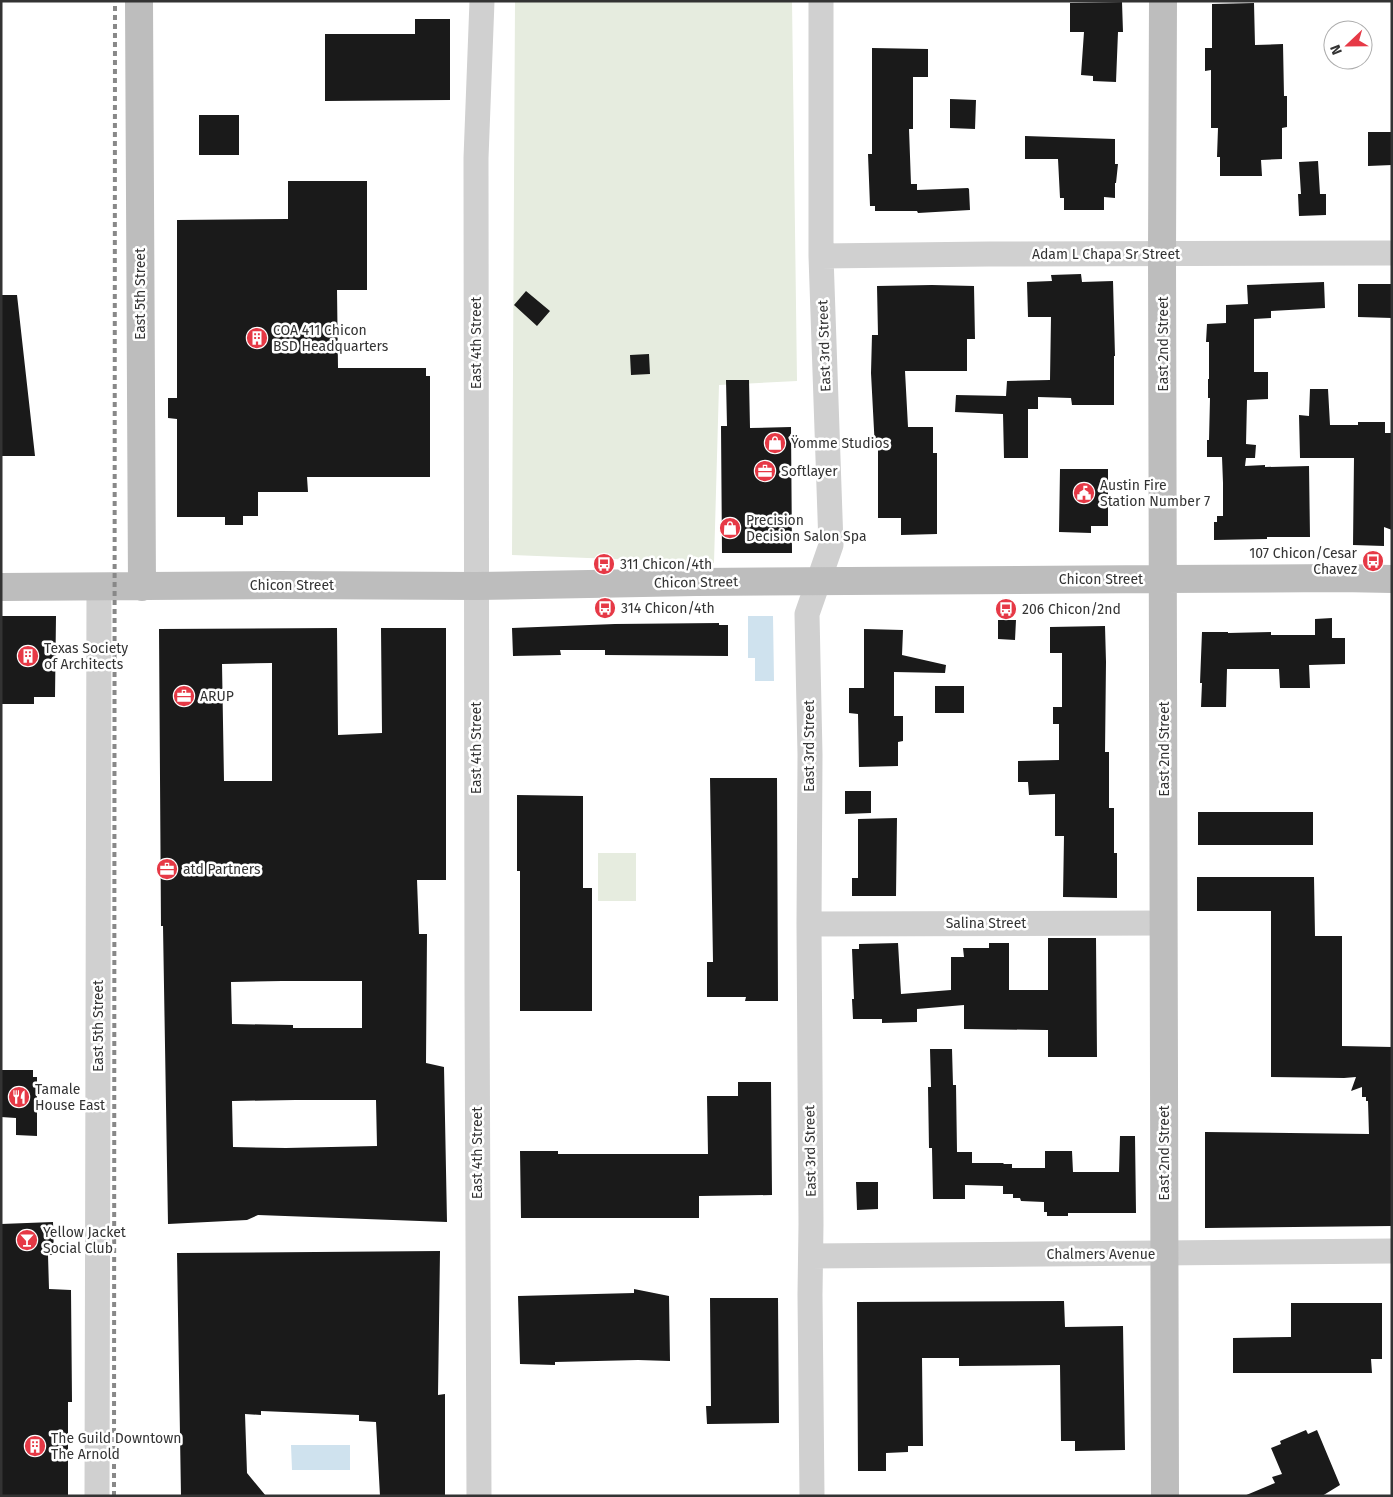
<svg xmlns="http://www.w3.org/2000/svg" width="1393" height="1497" viewBox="0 0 1393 1497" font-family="'Fira Sans',sans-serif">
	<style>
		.green { fill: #e6ecdf }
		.water { fill: #cfe2ee }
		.building { fill: #1a1a1a; fill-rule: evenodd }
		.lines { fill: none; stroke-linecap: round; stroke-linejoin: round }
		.street { stroke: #d0d0d0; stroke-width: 25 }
		.secondary { stroke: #bdbdbd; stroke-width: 28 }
		.rail { stroke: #888; stroke-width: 4; stroke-dasharray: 5 4; stroke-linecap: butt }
		.labels { text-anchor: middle; stroke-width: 5; stroke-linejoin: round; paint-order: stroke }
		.street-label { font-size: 14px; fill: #333; stroke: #fff }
		.poi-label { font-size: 14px; fill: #333; stroke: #fff; text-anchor: start }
	</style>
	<rect width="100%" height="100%" fill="#fff"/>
	<path class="green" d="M 515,1 L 792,1 L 797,381 L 719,385 L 714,563 L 512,555 Z
		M 598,853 L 636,853 L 636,901 L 598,901 Z"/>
	<path class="water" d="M 748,616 L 773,616 L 774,681 L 755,681 L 755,658 L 748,658 Z
		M 291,1445 L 350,1445 L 350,1470 L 292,1470 Z"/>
	<path class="building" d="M 1122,2 L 1123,32 L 1118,32 L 1116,82 L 1093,81 L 1093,76 L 1081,75 L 1084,32 L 1070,32 L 1070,3 Z
		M 1254,3 L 1255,45 L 1283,44 L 1284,96 L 1287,96 L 1287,127 L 1282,128 L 1282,159 L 1261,160 L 1262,176 L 1220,176 L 1220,157 L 1217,157 L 1218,128 L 1211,128 L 1211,70 L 1205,71 L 1205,48 L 1212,48 L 1212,4 Z
		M 415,19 L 450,19 L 450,100 L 325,101 L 325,34 L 415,34 Z
		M 872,48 L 928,49 L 928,77 L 913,77 L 913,129 L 909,129 L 911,184 L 917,184 L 917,190 L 968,188 L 969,189 L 970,210 L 918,213 L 917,211 L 875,211 L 875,206 L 870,206 L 868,154 L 872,154 Z
		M 950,99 L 976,100 L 975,129 L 950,128 Z
		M 199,115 L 239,115 L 239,155 L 199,155 Z
		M 1368,132 L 1392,132 L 1392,165 L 1368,166 Z
		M 1025,136 L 1115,139 L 1115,164 L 1118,164 L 1116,183 L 1115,183 L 1115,198 L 1104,197 L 1104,210 L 1064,210 L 1064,198 L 1060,198 L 1058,159 L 1025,159 Z
		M 1318,161 L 1320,194 L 1326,194 L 1326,215 L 1299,216 L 1298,194 L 1301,194 L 1299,162 Z
		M 288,181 L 367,181 L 367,290 L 337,290 L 338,368 L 426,368 L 426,376 L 430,376 L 430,477 L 307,477 L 308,492 L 258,492 L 258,516 L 243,516 L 243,525 L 225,525 L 225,517 L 177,517 L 177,419 L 168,418 L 168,398 L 177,398 L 177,220 L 288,219 Z
		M 1081,274 L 1082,282 L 1113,281 L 1115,356 L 1114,356 L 1114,405 L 1072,405 L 1071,398 L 1038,397 L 1038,409 L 1028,409 L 1028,458 L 1004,458 L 1003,414 L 955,412 L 956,395 L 1006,396 L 1007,381 L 1050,380 L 1051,317 L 1028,317 L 1027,282 L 1052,281 L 1051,275 Z
		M 1324,282 L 1325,308 L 1271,311 L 1271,318 L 1254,319 L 1254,372 L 1268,372 L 1268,399 L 1247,400 L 1246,444 L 1256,445 L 1255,458 L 1246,458 L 1245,466 L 1265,465 L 1265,467 L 1309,466 L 1310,537 L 1267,537 L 1267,539 L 1214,540 L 1214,522 L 1217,522 L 1217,516 L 1223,516 L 1223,483 L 1222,457 L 1207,457 L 1207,440 L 1209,440 L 1210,398 L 1208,398 L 1208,379 L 1209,379 L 1209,342 L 1206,342 L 1207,324 L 1226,323 L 1226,305 L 1248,304 L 1247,285 Z
		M 1358,284 L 1392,284 L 1392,318 L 1358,317 Z
		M 932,285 L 974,286 L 975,339 L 967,339 L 967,371 L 905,371 L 908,427 L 933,427 L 933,453 L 937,453 L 937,534 L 901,535 L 901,518 L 878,518 L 878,449 L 875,449 L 871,373 L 872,335 L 878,335 L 877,286 Z
		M 526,291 L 550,311 L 537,326 L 514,305 Z
		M 1,295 L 17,295 L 35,456 L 1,456 Z
		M 649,354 L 650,374 L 631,375 L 630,355 Z
		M 726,380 L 749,380 L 750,428 L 791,427 L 792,553 L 722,553 L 721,426 L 727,426 Z
		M 1310,389 L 1328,389 L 1330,425 L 1358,425 L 1358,422 L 1385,422 L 1385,433 L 1392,433 L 1392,530 L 1384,527 L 1384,546 L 1353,545 L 1354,458 L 1300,458 L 1299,415 L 1309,416 Z
		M 1060,469 L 1108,469 L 1108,526 L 1091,526 L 1091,533 L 1059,532 Z
		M 1,616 L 56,616 L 55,697 L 34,697 L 34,704 L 1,704 Z
		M 1332,618 L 1332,638 L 1345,638 L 1345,664 L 1309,665 L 1310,688 L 1280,688 L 1279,669 L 1227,669 L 1226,707 L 1201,707 L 1202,683 L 1200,683 L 1202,632 L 1228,632 L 1228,633 L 1271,632 L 1271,635 L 1315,635 L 1315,619 Z
		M 998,620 L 1016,620 L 1015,640 L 998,639 Z
		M 719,623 L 719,625 L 728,625 L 728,656 L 605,655 L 605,650 L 560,650 L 561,655 L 513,656 L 512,628 L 615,624 Z
		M 1105,626 L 1106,662 L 1105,752 L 1109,752 L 1109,808 L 1114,808 L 1114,853 L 1117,853 L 1117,898 L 1063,897 L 1064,836 L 1055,836 L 1055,794 L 1029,795 L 1028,782 L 1018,782 L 1018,761 L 1059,760 L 1059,724 L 1053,724 L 1053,707 L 1062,707 L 1062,653 L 1050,653 L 1050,627 Z
		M 337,628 L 338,735 L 382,733 L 381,628 L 446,628 L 446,880 L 417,880 L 419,934 L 427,934 L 426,1063 L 444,1067 L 447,1222 L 258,1215 L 247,1220 L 168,1224 L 163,926 L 161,926 L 159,629 ZM 272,663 L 272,781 L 224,781 L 222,664 ZM 282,981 L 362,981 L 362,1028 L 293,1028 L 293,1025 L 232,1024 L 231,982 ZM 295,1100 L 376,1100 L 377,1146 L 286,1148 L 233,1147 L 232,1101 Z
		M 864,629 L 903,630 L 902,655 L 946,665 L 945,673 L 894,672 L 894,716 L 903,716 L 903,741 L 898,742 L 898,766 L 859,767 L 858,714 L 849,713 L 849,688 L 864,688 Z
		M 935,686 L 964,686 L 964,713 L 935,713 Z
		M 710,778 L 777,778 L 778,1001 L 745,1001 L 746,997 L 707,997 L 707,962 L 713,962 Z
		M 845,791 L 871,791 L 871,813 L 845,814 Z
		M 517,795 L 583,796 L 583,888 L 592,888 L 592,1011 L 520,1011 L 520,871 L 517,871 Z
		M 1198,812 L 1313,812 L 1313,845 L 1198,845 Z
		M 897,818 L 896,896 L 852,896 L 852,878 L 858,878 L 858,819 Z
		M 1197,877 L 1314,877 L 1315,936 L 1342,936 L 1342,1046 L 1392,1047 L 1392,1226 L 1205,1228 L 1205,1132 L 1369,1134 L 1368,1101 L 1366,1101 L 1366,1097 L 1362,1097 L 1362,1087 L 1351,1091 L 1356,1077 L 1344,1078 L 1271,1077 L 1271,911 L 1197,911 Z
		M 1048,938 L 1096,938 L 1097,1057 L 1048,1057 L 1048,1030 L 964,1029 L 964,1005 L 917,1009 L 917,1022 L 882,1023 L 882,1019 L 853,1019 L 852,999 L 854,999 L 852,949 L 859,949 L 859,944 L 898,943 L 901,994 L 951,990 L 951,957 L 964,957 L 963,948 L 989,948 L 989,943 L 1009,943 L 1009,990 L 1048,990 Z
		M 930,1049 L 952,1049 L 953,1085 L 956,1085 L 957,1152 L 972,1152 L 972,1163 L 1004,1163 L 1003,1164 L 1012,1164 L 1012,1168 L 1045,1168 L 1045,1151 L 1072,1151 L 1073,1172 L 1119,1172 L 1120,1136 L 1135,1136 L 1136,1213 L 1068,1213 L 1068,1216 L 1047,1216 L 1047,1212 L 1044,1212 L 1044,1202 L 1021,1201 L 1020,1198 L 1013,1198 L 1013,1194 L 1003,1194 L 1003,1186 L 965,1185 L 965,1199 L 933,1199 L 932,1148 L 929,1148 L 928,1087 L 931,1087 Z
		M 1,1070 L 33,1070 L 33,1077 L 37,1077 L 37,1136 L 16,1135 L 16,1118 L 1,1117 Z
		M 738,1082 L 771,1082 L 772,1195 L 699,1196 L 699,1218 L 521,1218 L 520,1151 L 558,1151 L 558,1154 L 708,1154 L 707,1096 L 738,1096 Z
		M 856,1182 L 878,1182 L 878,1209 L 857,1210 Z
		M 53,1222 L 54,1255 L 48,1255 L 49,1289 L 71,1290 L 72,1402 L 68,1402 L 68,1496 L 1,1496 L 1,1224 Z
		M 440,1251 L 438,1395 L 445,1394 L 445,1496 L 380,1496 L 376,1422 L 359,1421 L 359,1415 L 261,1411 L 261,1415 L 245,1414 L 247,1473 L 266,1496 L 181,1496 L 177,1253 Z
		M 634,1289 L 669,1296 L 670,1361 L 638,1360 L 555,1362 L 555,1365 L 520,1364 L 518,1296 L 634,1293 Z
		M 710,1298 L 778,1298 L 779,1423 L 707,1424 L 706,1406 L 711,1406 Z
		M 1064,1301 L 1065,1327 L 1123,1326 L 1125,1450 L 1075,1451 L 1075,1441 L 1061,1441 L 1060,1365 L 959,1366 L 959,1358 L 922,1358 L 923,1446 L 908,1446 L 908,1452 L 886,1453 L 886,1471 L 858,1471 L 857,1302 Z
		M 1291,1303 L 1382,1303 L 1382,1359 L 1371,1359 L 1372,1373 L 1233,1373 L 1233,1338 L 1291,1337 Z
		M 1306,1430 L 1308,1434 L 1317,1430 L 1340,1485 L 1322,1496 L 1244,1496 L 1275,1483 L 1272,1477 L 1282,1474 L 1271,1448 L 1281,1444 L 1280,1441 Z"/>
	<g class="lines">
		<path class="street" d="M 821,256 L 989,254 L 1392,253
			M 809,924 L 1164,923
			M 811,1256 L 1392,1251
			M 97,1496 L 99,586
			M 479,1496 L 477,984 L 476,158 L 482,1
			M 812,1496 L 810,1295 L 811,1224 L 809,924 L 810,755 L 807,614 L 831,545 L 821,256 L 821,1"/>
		<path class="secondary" d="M 139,1 L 142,587
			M 1163,1 L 1162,254 L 1165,1496
			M 1,587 L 278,585 L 476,586 L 696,582 L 1163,579 L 1340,578 L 1392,579"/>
		<path class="rail" d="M 114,1496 L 115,1"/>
	</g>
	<defs>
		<g id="building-disc" transform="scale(1.125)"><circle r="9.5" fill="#e63946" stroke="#fff"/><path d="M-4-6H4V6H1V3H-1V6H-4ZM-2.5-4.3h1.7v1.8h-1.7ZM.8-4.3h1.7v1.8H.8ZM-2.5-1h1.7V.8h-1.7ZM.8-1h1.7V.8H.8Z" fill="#fff"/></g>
		<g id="shop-disc" transform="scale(1.125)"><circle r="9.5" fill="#e63946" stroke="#fff"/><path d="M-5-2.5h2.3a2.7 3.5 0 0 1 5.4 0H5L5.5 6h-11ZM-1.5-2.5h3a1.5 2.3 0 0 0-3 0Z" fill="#fff"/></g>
		<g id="office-disc" transform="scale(1.125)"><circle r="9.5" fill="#e63946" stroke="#fff"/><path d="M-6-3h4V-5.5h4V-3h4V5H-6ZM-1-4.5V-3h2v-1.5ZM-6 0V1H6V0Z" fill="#fff"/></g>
		<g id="civic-disc" transform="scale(1.125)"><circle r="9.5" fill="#e63946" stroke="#fff"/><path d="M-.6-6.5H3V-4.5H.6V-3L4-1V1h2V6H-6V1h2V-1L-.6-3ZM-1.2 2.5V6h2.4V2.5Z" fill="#fff"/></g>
		<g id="bus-disc" transform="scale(1.125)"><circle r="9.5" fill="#e63946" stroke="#fff"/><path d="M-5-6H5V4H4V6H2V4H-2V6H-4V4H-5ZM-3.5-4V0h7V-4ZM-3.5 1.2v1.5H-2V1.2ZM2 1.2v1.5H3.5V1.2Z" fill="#fff"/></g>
		<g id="restaurant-disc" transform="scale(1.125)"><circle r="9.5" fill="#e63946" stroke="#fff"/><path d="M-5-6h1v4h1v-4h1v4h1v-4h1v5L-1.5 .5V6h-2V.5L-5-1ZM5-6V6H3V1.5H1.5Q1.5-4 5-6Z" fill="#fff"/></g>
		<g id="bar-disc" transform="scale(1.125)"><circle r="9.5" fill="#e63946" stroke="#fff"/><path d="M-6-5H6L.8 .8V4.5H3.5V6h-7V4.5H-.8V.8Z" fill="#fff"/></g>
	</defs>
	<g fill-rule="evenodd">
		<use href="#building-disc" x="257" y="338"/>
		<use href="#shop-disc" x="775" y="443"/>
		<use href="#office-disc" x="765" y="471"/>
		<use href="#civic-disc" x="1084" y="493"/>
		<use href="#shop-disc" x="730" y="528"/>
		<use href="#bus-disc" x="1373" y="561"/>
		<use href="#bus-disc" x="604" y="564"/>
		<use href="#bus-disc" x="605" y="608"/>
		<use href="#bus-disc" x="1006" y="609"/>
		<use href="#building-disc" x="28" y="656"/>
		<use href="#office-disc" x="184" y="696"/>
		<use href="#office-disc" x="167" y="869"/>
		<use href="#restaurant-disc" x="19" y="1097"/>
		<use href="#bar-disc" x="27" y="1240"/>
		<use href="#building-disc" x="35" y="1446"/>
	</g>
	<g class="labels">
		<g class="street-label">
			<text x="1106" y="259">Adam L Chapa Sr Street</text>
			<text transform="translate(140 294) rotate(-90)" y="5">East 5th Street</text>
			<text transform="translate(476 343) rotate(-90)" y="5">East 4th Street</text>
			<text transform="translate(1163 344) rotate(-90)" y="5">East 2nd Street</text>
			<text transform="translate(824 346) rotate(-92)" y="5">East 3rd Street</text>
			<text x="1101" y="584">Chicon Street</text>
			<text transform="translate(696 582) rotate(-1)" y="5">Chicon Street</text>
			<text x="292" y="590">Chicon Street</text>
			<text transform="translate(809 746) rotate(-90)" y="5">East 3rd Street</text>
			<text transform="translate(476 748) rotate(-90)" y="5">East 4th Street</text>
			<text transform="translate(1164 749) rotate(-90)" y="5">East 2nd Street</text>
			<text x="986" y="928">Salina Street</text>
			<text transform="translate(98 1026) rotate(-90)" y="5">East 5th Street</text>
			<text transform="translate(810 1151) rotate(-91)" y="5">East 3rd Street</text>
			<text transform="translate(477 1153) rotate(-90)" y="5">East 4th Street</text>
			<text transform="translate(1164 1153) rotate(-90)" y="5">East 2nd Street</text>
			<text x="1101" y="1259">Chalmers Avenue</text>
		</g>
		<g class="poi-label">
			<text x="273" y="335">COA 411 Chicon<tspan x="273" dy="16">BSD Headquarters</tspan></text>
			<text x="791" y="448">Ÿomme Studios</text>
			<text x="781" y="476">Softlayer</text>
			<text x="1100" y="490">Austin Fire<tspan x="1100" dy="16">Station Number 7</tspan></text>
			<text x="746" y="525">Precision<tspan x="746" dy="16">Decision Salon Spa</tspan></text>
			<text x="1357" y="558" text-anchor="end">107 Chicon/Cesar<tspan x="1357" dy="16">Chavez</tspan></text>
			<text x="620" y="569">311 Chicon/4th</text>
			<text x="621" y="613">314 Chicon/4th</text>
			<text x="1022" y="614">206 Chicon/2nd</text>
			<text x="44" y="653">Texas Society<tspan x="44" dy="16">of Architects</tspan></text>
			<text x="200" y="701">ARUP</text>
			<text x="183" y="874">atd Partners</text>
			<text x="35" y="1094">Tamale<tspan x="35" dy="16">House East</tspan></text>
			<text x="43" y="1237">Yellow Jacket<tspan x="43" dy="16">Social Club</tspan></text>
			<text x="51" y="1443">The Guild Downtown<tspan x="51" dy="16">The Arnold</tspan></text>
		</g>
	</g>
	<rect width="1393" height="1497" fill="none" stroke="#333333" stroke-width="5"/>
	<g transform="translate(1348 45) rotate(248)"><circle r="24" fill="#ffffff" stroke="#adadad"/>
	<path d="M0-4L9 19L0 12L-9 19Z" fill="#e63946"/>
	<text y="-8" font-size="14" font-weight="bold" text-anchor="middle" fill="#333333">N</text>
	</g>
</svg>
